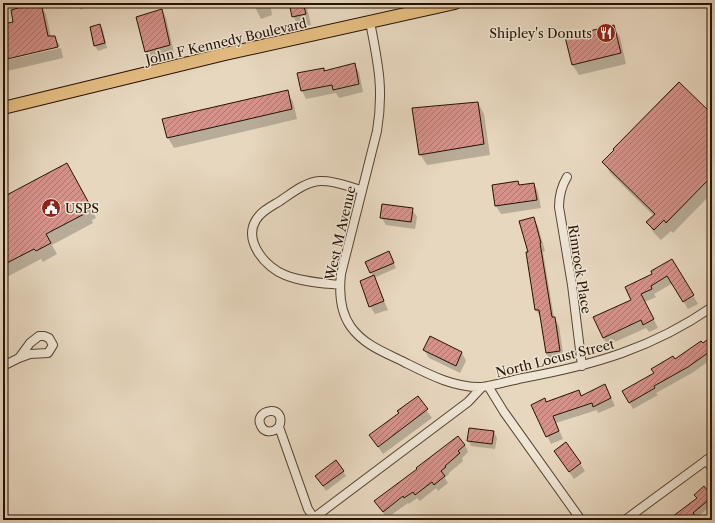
<svg xmlns="http://www.w3.org/2000/svg" width="715" height="523" viewBox="0 0 715 523" font-family="'Libre Caslon Text',serif">
	<style>
		.shadow { fill: #0003 }
		.building { fill: url(#building-hatch); stroke: #261301 }
		.lines { fill: none; stroke-linecap: round; stroke-linejoin: round }
		.street-casing { stroke: #564430; stroke-width: 10 }
		.primary-casing { stroke: #261301; stroke-width: 14 }
		.street { stroke: #efe5d5; stroke-width: 8 }
		.primary { stroke: #e4bc80; stroke-width: 12 }
		.labels { text-anchor: middle; stroke-width: 3; stroke-linejoin: round; paint-order: stroke }
		.poi-label { font-size: 13px; fill: #261301; stroke: #efe5d5; text-anchor: end }
		.street-label { font-size: 13px; fill: #261301; stroke: #efe5d5 }
	</style>
	<defs>
		<pattern id="building-hatch" width="6" height="6" patternUnits="userSpaceOnUse"><rect width="6" height="6" fill="#d5918a"/><path d="M-1 1l2-2M0 6l6-6M5 7l2-2" fill="none" stroke="#ad756e"/></pattern>
	</defs>
	<rect width="100%" height="100%" fill="#e7d7bf"/>
	<filter id="stains"><feTurbulence type="fractalNoise" baseFrequency=".005" numOctaves="4"/><feColorMatrix values="0 0 0 0 .2 0 0 0 0 .09 0 0 0 0 .02 0 0 0 .5 -.17"/></filter>
	<radialGradient id="worn" r=".72"><stop offset=".6" stop-color="#630" stop-opacity="0"/><stop offset="1" stop-color="#630" stop-opacity=".3"/></radialGradient>
	<path class="shadow" d="M 40,3 L 46,14 L 51,37 L 54,37 L 60,46 L 3,59 L 3,25 L 14,23 Z
		M 76,3 L 91,3 L 81,10 Z
		M 241,3 L 270,3 L 272,15 L 261,19 L 253,3 L 243,6 Z
		M 290,3 L 306,3 L 311,25 L 299,27 L 293,16 Z
		M 162,10 L 166,18 L 174,53 L 150,59 L 146,51 Z
		M 100,25 L 103,30 L 107,48 L 98,51 L 95,46 L 91,28 Z
		M 614,27 L 620,37 L 626,64 L 579,75 L 572,64 Z
		M 61,48 L 63,58 L 3,72 L 3,61 Z
		M 354,64 L 359,72 L 363,92 L 339,98 L 336,93 L 306,99 L 302,91 L 323,69 L 325,72 Z
		M 287,91 L 293,102 L 297,119 L 174,148 L 168,138 Z
		M 478,103 L 484,114 L 490,155 L 427,165 L 420,154 Z
		M 712,115 L 712,193 L 673,233 L 671,231 L 661,240 L 654,233 L 648,223 L 654,216 L 610,173 L 604,162 Z
		M 73,175 L 96,218 L 92,220 L 93,223 L 52,245 L 57,254 L 43,262 L 41,259 L 3,279 L 3,198 Z
		M 518,182 L 520,186 L 534,184 L 538,192 L 541,208 L 501,214 L 496,206 L 493,186 Z
		M 412,209 L 417,217 L 415,229 L 386,225 L 381,217 Z
		M 533,218 L 538,226 L 545,251 L 543,252 L 554,317 L 559,326 L 564,359 L 551,361 L 546,353 L 541,318 L 536,310 L 529,253 Z
		M 391,258 L 396,268 L 374,278 L 388,310 L 375,314 L 370,306 L 373,277 L 366,262 Z
		M 672,260 L 698,304 L 688,309 L 673,283 L 654,294 L 656,297 L 645,302 L 658,328 L 649,332 L 646,328 L 608,345 L 603,338 L 654,274 Z
		M 712,337 L 712,359 L 692,373 L 656,393 L 658,395 L 633,409 L 623,392 L 655,373 Z
		M 424,350 L 462,353 L 466,361 L 460,373 L 429,358 Z
		M 579,391 L 582,396 L 609,393 L 615,406 L 598,413 L 597,410 L 556,423 L 563,439 L 551,444 L 532,405 L 546,403 Z
		M 417,397 L 432,418 L 383,454 L 370,435 L 400,414 Z
		M 494,432 L 497,438 L 495,449 L 471,446 L 468,440 Z
		M 465,445 L 468,452 L 462,458 L 463,461 L 449,473 L 449,474 L 445,478 L 448,483 L 438,491 L 436,488 L 420,501 L 417,498 L 409,504 L 408,503 L 387,518 L 375,501 Z
		M 555,451 L 580,463 L 585,471 L 574,479 Z
		M 343,471 L 346,476 L 326,491 L 316,476 Z
		M 704,488 L 712,498 L 712,505 L 696,518 L 697,520 L 675,520 L 697,499 Z"/>
	<path class="building" d="M 36,3 L 41,3 L 48,36 L 55,36 L 58,47 L 3,60 L 3,24 L 13,22 L 11,10 Z
		M 289,3 L 303,3 L 306,14 L 292,17 Z
		M 162,9 L 170,45 L 145,52 L 136,17 Z
		M 100,24 L 105,43 L 94,46 L 90,27 Z
		M 614,25 L 621,53 L 572,65 L 565,37 Z
		M 355,63 L 359,84 L 333,90 L 332,85 L 301,91 L 297,73 L 324,68 L 324,71 Z
		M 679,82 L 712,114 L 712,176 L 666,223 L 664,220 L 654,230 L 646,222 L 655,214 L 602,162 L 614,150 L 613,149 Z
		M 288,90 L 292,109 L 167,138 L 162,119 Z
		M 478,102 L 484,144 L 419,155 L 412,108 Z
		M 67,163 L 91,207 L 86,209 L 88,212 L 46,234 L 51,243 L 36,251 L 34,249 L 3,265 L 3,197 Z
		M 518,181 L 519,185 L 534,183 L 537,200 L 495,206 L 492,185 Z
		M 382,204 L 413,208 L 411,222 L 380,218 Z
		M 534,217 L 541,243 L 540,243 L 552,317 L 555,317 L 560,351 L 546,353 L 539,310 L 535,310 L 526,252 L 528,252 L 519,221 Z
		M 389,251 L 394,263 L 370,273 L 365,262 Z
		M 672,259 L 694,295 L 683,302 L 667,276 L 651,286 L 652,289 L 641,294 L 654,319 L 643,325 L 641,320 L 603,338 L 593,317 L 631,300 L 625,287 L 652,274 L 651,271 Z
		M 374,275 L 384,301 L 369,307 L 360,281 Z
		M 430,336 L 462,352 L 456,366 L 423,350 Z
		M 712,336 L 712,350 L 688,367 L 654,386 L 655,388 L 629,403 L 622,391 L 654,373 L 651,369 L 673,356 L 675,359 L 701,341 L 703,343 Z
		M 605,384 L 611,398 L 593,407 L 592,403 L 553,416 L 559,431 L 546,437 L 531,405 L 545,398 L 546,402 L 579,390 L 581,396 Z
		M 418,396 L 428,409 L 378,447 L 369,435 L 399,413 L 397,411 Z
		M 469,428 L 494,431 L 492,444 L 467,441 Z
		M 458,436 L 465,445 L 458,451 L 460,453 L 445,466 L 446,467 L 441,471 L 445,476 L 434,485 L 432,482 L 415,495 L 413,492 L 404,498 L 403,496 L 383,512 L 374,501 L 417,469 L 416,468 Z
		M 566,442 L 581,463 L 569,472 L 554,451 Z
		M 336,460 L 344,471 L 323,486 L 315,476 Z
		M 704,486 L 712,497 L 693,513 L 696,516 L 691,520 L 668,520 L 697,498 L 694,495 Z"/>
	<g class="lines">
		<g class="street-casing">
			<path id="street" d="M 370,22 C 378,63 384,89 377,131 L 341,274 C 339,292 340,312 351,327 C 364,345 384,352 404,362 C 428,374 454,388 482,387 C 496,385 509,381 523,378 C 594,365 653,348 712,307
				M 567,177 C 561,187 559,195 559,207 L 572,285 L 582,366
				M 340,285 C 322,283 303,282 285,275 C 266,268 243,241 256,220 C 261,211 272,206 280,201 C 292,193 305,182 320,181 C 334,180 349,187 362,190
				M 39,336 L 44,336 L 49,338 L 53,345 L 48,353 L 30,354 L 19,358 L 30,343 Z
				M 3,366 L 19,358
				M 488,386 L 504,412 L 581,520
				M 279,427 C 274,432 265,434 261,426 C 252,409 288,403 279,427 L 308,509 L 314,518
				M 706,460 L 712,468
				M 311,520 L 468,402 L 482,387
				M 625,520 L 712,456"/>
		</g>
		<g class="primary-casing">
			<path id="primary" d="M 3,108 L 225,54 L 455,3"/>
		</g>
		<use href="#street" class="street"/>
		<use href="#primary" class="primary"/>
	</g>
	<defs>
		<g id="restaurant-disc" transform="scale(1)"><circle r="9.5" fill="#8f2418" stroke="#efe5d5"/><path d="M-5-6h1v4h1v-4h1v4h1v-4h1v5L-1.5 .5V6h-2V.5L-5-1ZM5-6V6H3V1.5H1.5Q1.5-4 5-6Z" fill="#fff"/></g>
		<g id="civic-disc" transform="scale(1)"><circle r="9.5" fill="#8f2418" stroke="#efe5d5"/><path d="M-.6-6.5H3V-4.5H.6V-3L4-1V1h2V6H-6V1h2V-1L-.6-3ZM-1.2 2.5V6h2.4V2.5Z" fill="#fff"/></g>
	</defs>
	<g fill-rule="evenodd">
		<use href="#restaurant-disc" x="606" y="33"/>
		<use href="#civic-disc" x="51" y="208"/>
	</g>
	<g class="labels">
		<g class="poi-label">
			<text x="592" y="38">Shipley's Donuts</text>
			<text x="65" y="213" text-anchor="start">USPS</text>
		</g>
		<g class="street-label">
			<text transform="translate(226 41) rotate(-13)" y="5">John F Kennedy Boulevard</text>
			<text transform="translate(340 233) rotate(-77)" y="5">West M Avenue</text>
			<text transform="translate(580 269) rotate(81)" y="5">Rimrock Place</text>
			<text transform="translate(555 358) rotate(-14)" y="5">North Locust Street</text>
		</g>
	</g>
	<rect width="715" height="523" fill="none" stroke="#e7d7bf" stroke-width="16"/>
	<rect x="4" y="4" width="707" height="515" fill="none" stroke="#261301" stroke-width="2"/>
	<rect x="8" y="8" width="699" height="507" fill="none" stroke="#261301"/>
	<rect width="100%" height="100%" filter="url(#stains)"/>
	<rect width="100%" height="100%" fill="url(#worn)"/>
</svg>
